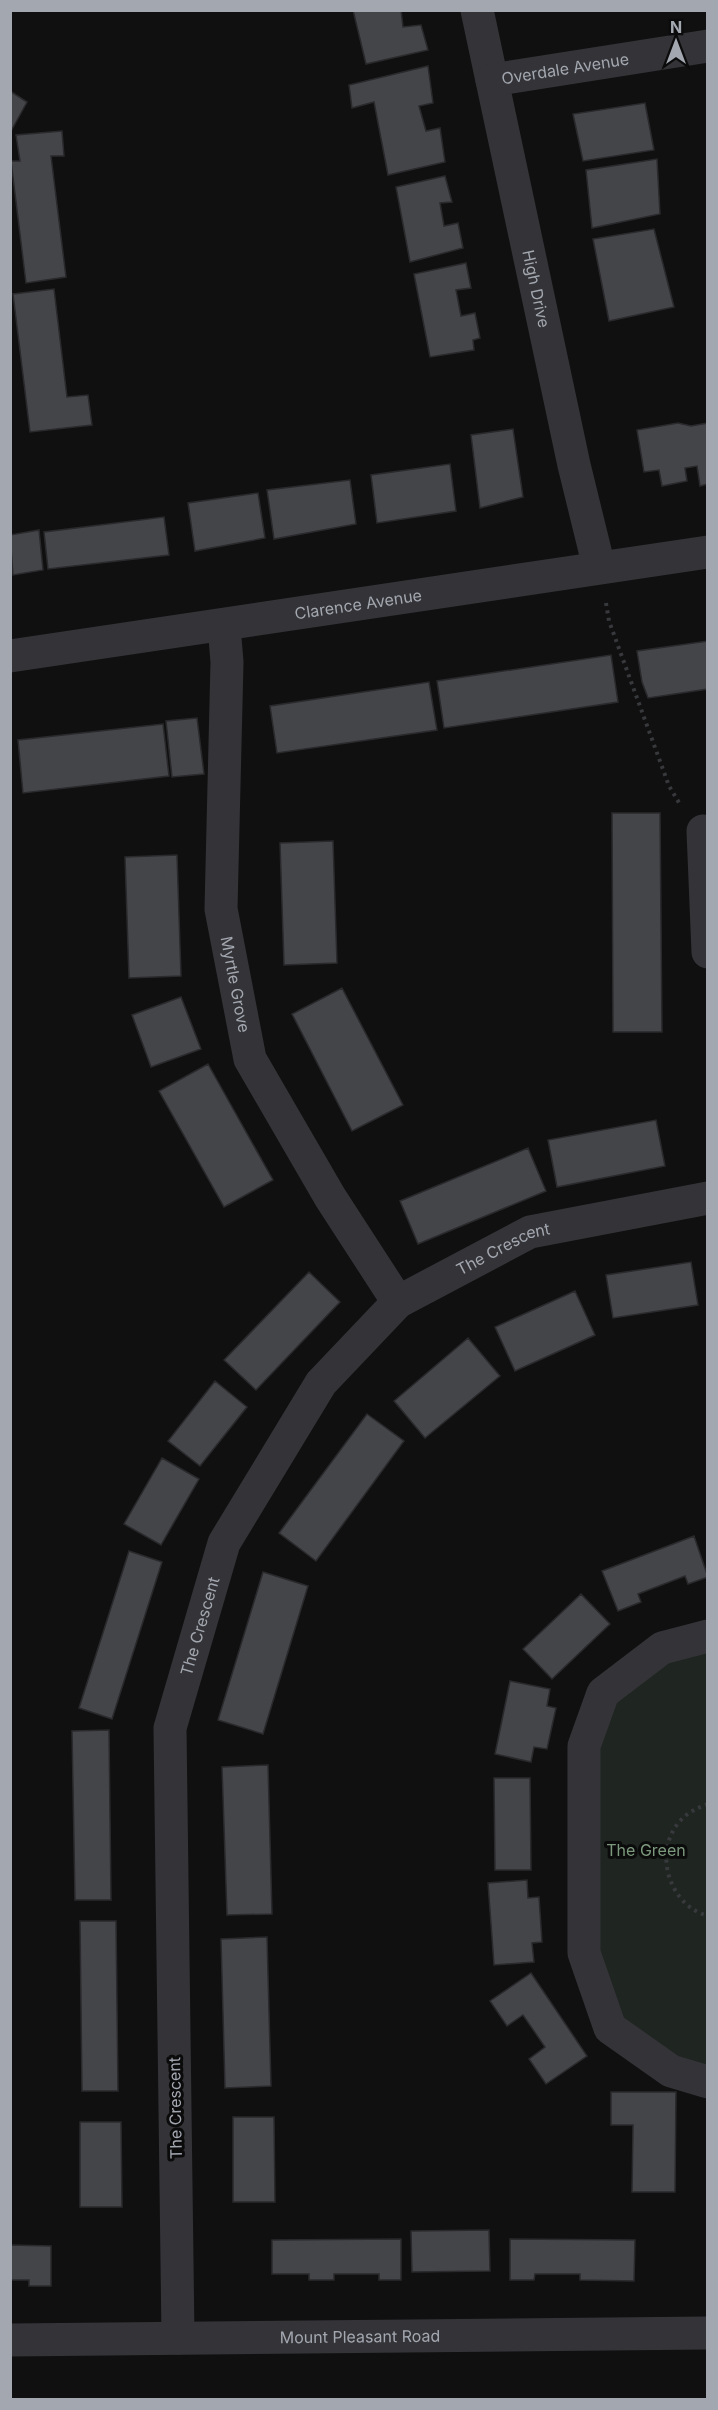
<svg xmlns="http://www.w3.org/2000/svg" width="718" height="2410" viewBox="0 0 718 2410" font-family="Inter,sans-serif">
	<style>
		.green { fill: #1f2520 }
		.building { fill: #444549; stroke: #2a2a2d; stroke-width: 1.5 }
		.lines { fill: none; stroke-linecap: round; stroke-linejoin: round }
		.path { stroke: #38393d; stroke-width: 4; stroke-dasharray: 3 4.5; stroke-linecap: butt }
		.minor { stroke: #343438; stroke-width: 33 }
		.tertiary { stroke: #343438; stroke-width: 33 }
		.labels { text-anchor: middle; stroke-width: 6; stroke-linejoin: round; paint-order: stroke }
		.street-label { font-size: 16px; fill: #a3a7b0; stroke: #0b0b0c }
		.park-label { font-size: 16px; fill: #7c997d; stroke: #0b0b0c }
	</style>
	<rect width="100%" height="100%" fill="#101011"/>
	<path class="green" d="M 707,1636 L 707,2082 L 610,2028 L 584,1953 L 603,1693 Z"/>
	<path class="building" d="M 353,10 L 401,10 L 403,27 L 421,25 L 428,50 L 366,64 Z
		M 428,66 L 433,103 L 419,106 L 426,131 L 440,128 L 445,162 L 388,175 L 374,102 L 352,108 L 349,85 Z
		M 10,91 L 27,102 L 10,133 Z
		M 645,103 L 654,150 L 583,161 L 573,114 Z
		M 62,131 L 64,156 L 51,156 L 66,277 L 26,283 L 11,161 L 20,161 L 16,135 Z
		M 657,159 L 660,214 L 592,228 L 586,170 Z
		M 445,176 L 452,202 L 440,203 L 444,226 L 458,223 L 463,248 L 410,262 L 396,187 Z
		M 654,229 L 674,307 L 609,321 L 593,239 Z
		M 466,263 L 471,288 L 456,290 L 461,316 L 475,313 L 480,338 L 473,340 L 474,350 L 430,357 L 414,274 Z
		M 54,289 L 67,397 L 88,395 L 92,425 L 30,432 L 13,294 Z
		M 678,423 L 691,426 L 708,423 L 708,484 L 700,486 L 697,466 L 685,468 L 687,481 L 662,486 L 659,470 L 644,472 L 637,430 Z
		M 513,429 L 523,497 L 480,508 L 471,435 Z
		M 450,464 L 456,511 L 377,523 L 371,475 Z
		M 350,480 L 356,524 L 274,539 L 267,490 Z
		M 258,493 L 265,538 L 195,551 L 188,503 Z
		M 164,517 L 169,555 L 48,569 L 44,532 Z
		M 39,530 L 43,570 L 13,575 L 10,535 Z
		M 708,641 L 708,689 L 648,698 L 642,682 L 637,651 Z
		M 611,655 L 618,702 L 444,728 L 437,681 Z
		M 429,682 L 437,730 L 277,753 L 270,706 Z
		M 197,718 L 204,774 L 172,777 L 166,721 Z
		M 163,724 L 169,776 L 23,793 L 18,740 Z
		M 612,813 L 660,813 L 662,1032 L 613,1032 Z
		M 333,841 L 337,963 L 284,965 L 280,843 Z
		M 177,855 L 181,976 L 129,978 L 125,857 Z
		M 342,988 L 403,1105 L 352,1131 L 292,1014 Z
		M 181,997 L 201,1049 L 151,1067 L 132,1015 Z
		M 208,1064 L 273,1180 L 224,1207 L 159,1091 Z
		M 656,1120 L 665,1166 L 557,1187 L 548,1140 Z
		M 528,1148 L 546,1191 L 418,1244 L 400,1201 Z
		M 691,1262 L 698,1305 L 613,1318 L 606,1275 Z
		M 309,1272 L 340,1302 L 256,1390 L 224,1360 Z
		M 575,1291 L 595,1335 L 515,1371 L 495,1327 Z
		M 468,1338 L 500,1376 L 425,1438 L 394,1401 Z
		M 215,1381 L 247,1407 L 200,1466 L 168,1441 Z
		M 367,1414 L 404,1441 L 316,1561 L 279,1533 Z
		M 162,1458 L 199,1479 L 161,1545 L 124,1524 Z
		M 694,1536 L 708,1577 L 688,1584 L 685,1576 L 638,1594 L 641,1602 L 618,1611 L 602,1571 Z
		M 129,1551 L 162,1562 L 112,1719 L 79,1708 Z
		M 263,1572 L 308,1586 L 263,1734 L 218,1720 Z
		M 581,1594 L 610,1624 L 552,1679 L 523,1649 Z
		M 510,1681 L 550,1689 L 547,1706 L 556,1708 L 547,1749 L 534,1747 L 531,1762 L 495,1754 Z
		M 109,1730 L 111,1900 L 75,1900 L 72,1731 Z
		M 268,1765 L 272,1914 L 227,1915 L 222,1767 Z
		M 494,1778 L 530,1778 L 531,1870 L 495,1870 Z
		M 527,1880 L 528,1898 L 539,1897 L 542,1942 L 532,1943 L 534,1962 L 494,1965 L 488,1883 Z
		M 80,1921 L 116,1921 L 118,2091 L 82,2091 Z
		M 267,1937 L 271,2086 L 225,2088 L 221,1939 Z
		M 531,1973 L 587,2056 L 546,2084 L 529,2059 L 545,2047 L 523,2015 L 507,2026 L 490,2001 Z
		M 611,2092 L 676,2092 L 675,2192 L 632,2192 L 633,2125 L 611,2125 Z
		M 233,2117 L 274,2117 L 275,2202 L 233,2202 Z
		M 80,2122 L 121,2122 L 122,2207 L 80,2207 Z
		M 489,2230 L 490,2271 L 412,2272 L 411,2231 Z
		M 401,2239 L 401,2280 L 379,2280 L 379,2274 L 334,2274 L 334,2280 L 309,2280 L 309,2274 L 272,2274 L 272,2240 Z
		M 510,2239 L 635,2240 L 634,2281 L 580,2280 L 580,2274 L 535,2274 L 534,2280 L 510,2280 Z
		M 10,2245 L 51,2246 L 51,2286 L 29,2286 L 29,2280 L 10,2280 Z"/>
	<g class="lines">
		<path class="path" d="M 606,603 L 609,621 L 669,786 L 681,806
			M 708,1804 C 697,1808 688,1812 680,1821 C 653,1851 668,1905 708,1916"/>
		<g class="minor">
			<path id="s1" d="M 477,10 L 574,465 L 599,567"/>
			<path id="s2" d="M 492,80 L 708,46"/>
			<path id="s3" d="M 224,626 L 227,662 L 221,909 L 250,1059 L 330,1197 L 398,1302"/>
			<path d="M 703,831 L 708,952"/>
			<path d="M 708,1636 L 662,1648 L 603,1693 L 584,1746 L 584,1953 L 610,2028 L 671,2071 L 708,2082"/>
			<path id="s4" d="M 178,2338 L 170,1728 L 224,1543 L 321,1383 L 398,1302 L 530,1232 L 708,1198"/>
			<path id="s5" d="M 10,2340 L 708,2333"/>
		</g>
		<path class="tertiary" id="s6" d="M 10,656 L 708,552"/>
	</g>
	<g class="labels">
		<g class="street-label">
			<text dy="6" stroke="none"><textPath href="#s2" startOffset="74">Overdale Avenue</textPath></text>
			<text dy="6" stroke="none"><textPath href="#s1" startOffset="285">High Drive</textPath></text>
			<text dy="6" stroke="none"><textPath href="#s6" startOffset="352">Clarence Avenue</textPath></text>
			<text dy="6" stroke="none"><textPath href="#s3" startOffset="360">Myrtle Grove</textPath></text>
			<text dy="6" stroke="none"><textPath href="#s4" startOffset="1220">The Crescent</textPath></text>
			<text dy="6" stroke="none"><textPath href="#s4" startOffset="716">The Crescent</textPath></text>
			<text transform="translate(175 2108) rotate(-91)" y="6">The Crescent</text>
			<text dy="6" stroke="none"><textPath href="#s5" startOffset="350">Mount Pleasant Road</textPath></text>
		</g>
		<g class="park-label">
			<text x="646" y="1856">The Green</text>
		</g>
	</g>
	<rect width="718" height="2410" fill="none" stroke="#a3a7b0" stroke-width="24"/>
	<g transform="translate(676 42)" stroke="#0b0b0c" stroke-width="4.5" paint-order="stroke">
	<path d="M0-4.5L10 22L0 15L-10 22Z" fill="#a3a7b0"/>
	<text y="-9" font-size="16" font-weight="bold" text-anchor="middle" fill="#a3a7b0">N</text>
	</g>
</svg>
